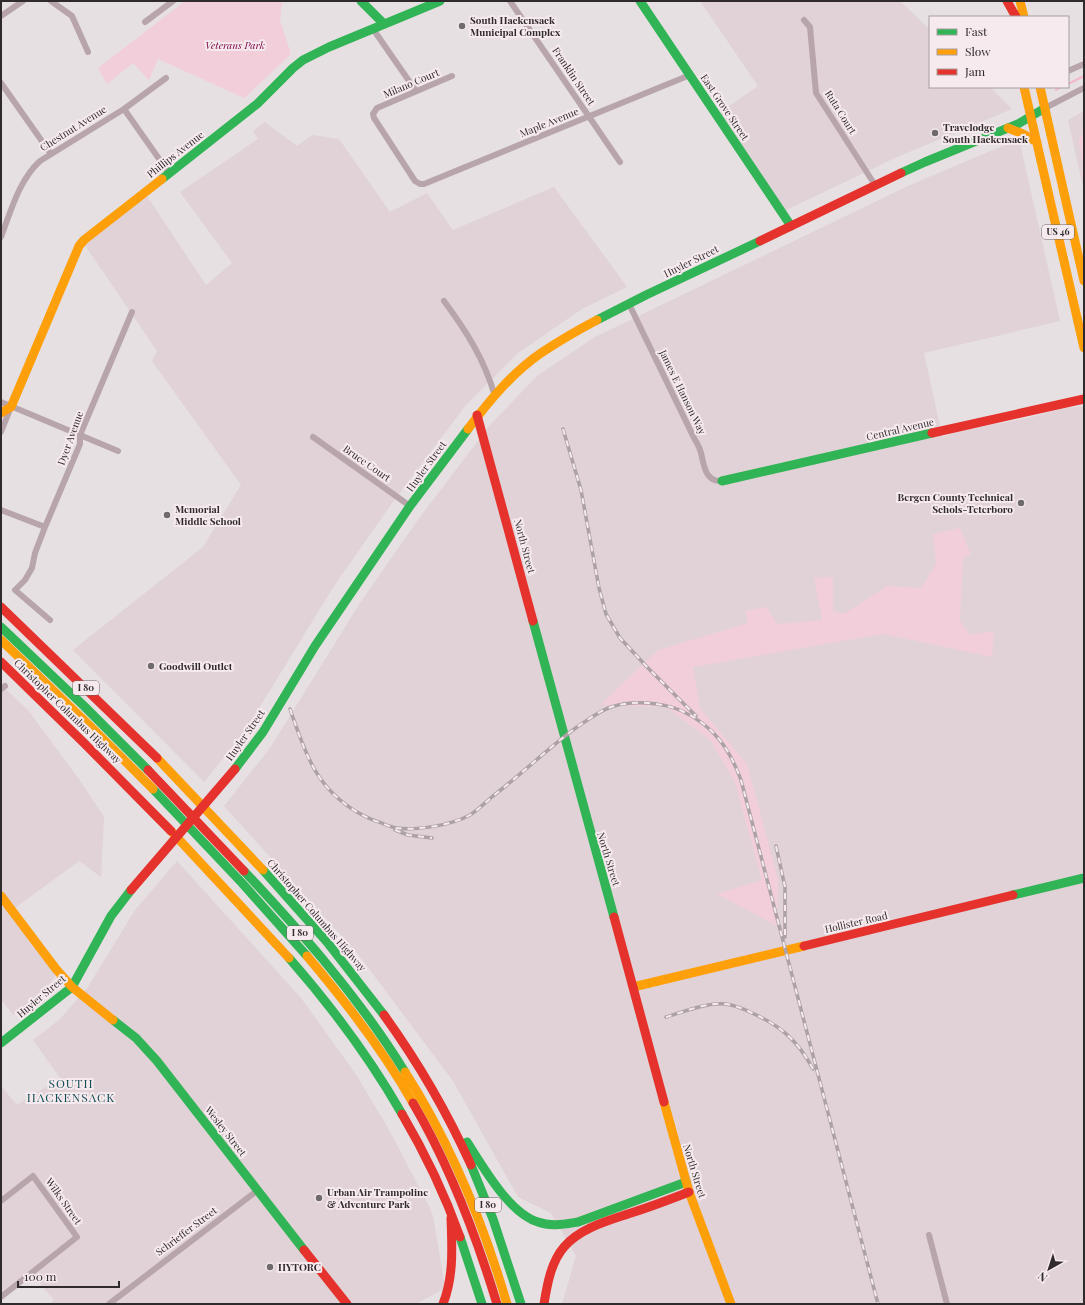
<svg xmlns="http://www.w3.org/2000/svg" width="1085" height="1305" viewBox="0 0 1085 1305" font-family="'Playfair Display',serif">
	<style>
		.built { fill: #e0d2d6 }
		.green { fill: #f2ceda }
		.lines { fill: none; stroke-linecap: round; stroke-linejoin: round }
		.stream { stroke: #f4b8cc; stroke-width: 2 }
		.street { stroke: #b8a5ac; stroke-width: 6 }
		.fast { stroke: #30b455; stroke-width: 9 }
		.slow { stroke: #ff9f0a; stroke-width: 9 }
		.jam { stroke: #e5322d; stroke-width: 9 }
		.rail-casing { stroke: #aca1a6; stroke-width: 3.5 }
		.rail { stroke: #f6eaee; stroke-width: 2; stroke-dasharray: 6; stroke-linecap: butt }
		.jam-bridge { stroke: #e5322d; stroke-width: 9 }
		.poi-dot { fill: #6f6a6b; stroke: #f6eaee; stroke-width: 1.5 }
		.labels { text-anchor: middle; stroke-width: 4; stroke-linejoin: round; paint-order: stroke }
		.shield { fill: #f6eaee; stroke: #6b6466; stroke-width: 1 }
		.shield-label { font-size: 9px; font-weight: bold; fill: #2f2a2b }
		.poi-label { font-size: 10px; font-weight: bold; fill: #2f2a2b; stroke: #f6eaee; text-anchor: start }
		.park-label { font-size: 10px; font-style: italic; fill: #830548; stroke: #f6eaee }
		.street-label { font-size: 10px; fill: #2f2a2b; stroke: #f6eaee }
		.quarter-label { font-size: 12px; letter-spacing: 1px; fill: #104d54; stroke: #f6eaee }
	</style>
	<rect width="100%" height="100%" fill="#e6e0e2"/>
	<path class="built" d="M 700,1 L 900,1 L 930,30 L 930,87 L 990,87 L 1012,109 L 897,157 L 782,212 L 715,116 L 758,86 Z
		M 1084,111 L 1084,192 L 1068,120 Z
		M 265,122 L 297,146 L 312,135 L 339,139 L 390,212 L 427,193 L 453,230 L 554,187 L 627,287 L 582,309 L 518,353 L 466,405 L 395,499 L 334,586 L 245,731 L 204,782 L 73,650 L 203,547 L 241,485 L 152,361 L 157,351 L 82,241 L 145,193 L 206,285 L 232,263 L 180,192 L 258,139 L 253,131 Z
		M 1019,139 L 1060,321 L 924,353 L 941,431 L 943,437 L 959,431 L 1028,418 L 1061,409 L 1084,406 L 1084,1304 L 562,1304 L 576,1256 L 551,1213 L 518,1197 L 453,1081 L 358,954 L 224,806 L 270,748 L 360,603 L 420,517 L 490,425 L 537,376 L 595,337 L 910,185 Z
		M 1,685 L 28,710 L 81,782 L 104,817 L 101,877 L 79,861 L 11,911 L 57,973 L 47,988 L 13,1015 L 1,999 Z
		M 177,861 L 301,998 L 355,1073 L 388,1128 L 430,1208 L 433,1216 L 445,1288 L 416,1304 L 50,1304 L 54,1300 L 30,1272 L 1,1294 L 1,1086 L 17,1105 L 60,1078 L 33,1040 L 59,1020 L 88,987 L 135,910 Z"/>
	<path class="green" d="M 185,1 L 280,1 L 282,3 L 280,20 L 291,54 L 244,98 L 158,59 L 149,80 L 133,63 L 107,84 L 98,68 Z
		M 1084,132 L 1084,186 L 1081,172 L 1084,171 L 1079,143 L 1079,139 Z
		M 960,528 L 971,555 L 963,557 L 960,621 L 970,635 L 994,631 L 992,657 L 883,634 L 693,667 L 700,708 L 747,764 L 778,879 L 777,926 L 717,894 L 762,880 L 735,783 L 711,741 L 666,707 L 600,705 L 658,650 L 748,623 L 745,611 L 767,607 L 777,624 L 822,620 L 814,578 L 833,577 L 833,611 L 844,614 L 887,586 L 921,588 L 936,564 L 933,534 Z"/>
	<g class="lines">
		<path class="stream" d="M 1068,84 L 1084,76
			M 1056,90 L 1061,87"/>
		<path class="street" d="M 51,1 L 72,16 L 88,52
			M 510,1 L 620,162
			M 1,16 L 23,1
			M 804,20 L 810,27 L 816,93 L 875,185
			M 145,22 L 173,1
			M 373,29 L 416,91
			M 1068,71 L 1084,64
			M 452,76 L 377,108 L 373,114 L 374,118 L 415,181 L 420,184 L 424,184 L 690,75
			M 1,83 L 51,154
			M 1045,108 L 1084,88
			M 124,109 L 169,173
			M 1,237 C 11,211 19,180 40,161 L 124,109 L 166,78
			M 444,301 C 467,332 484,359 495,396
			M 629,304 L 694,438 C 697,443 700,448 701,453 C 704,465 705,482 722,481
			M 1,402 L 118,451
			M 1,432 L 11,407
			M 313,437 L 410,506
			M 1,510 L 45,527
			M 50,620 L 15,590 L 25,580 L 32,568 L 35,553 L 45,527 L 80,444 L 80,435 L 132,312
			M 1,689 L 5,686
			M 1,1201 L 33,1176 L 77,1237 L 1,1297
			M 929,1235 L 947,1304
			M 109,1304 L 258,1190"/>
		<path class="fast" d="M 361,1 L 384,24
			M 640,1 L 791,226
			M 901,173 L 925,162 L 1018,124 L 1045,108
			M 162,179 L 257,104 L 293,68 L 303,60 L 329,47 L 440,1
			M 597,320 L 646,295 L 760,241
			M 722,481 L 932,433
			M 533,621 L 614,917
			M 1,627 L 84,706 L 148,770
			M 235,769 L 263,732 L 315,646 L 410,506 L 468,429
			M 153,789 L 242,883 L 307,956
			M 263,870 L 327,942 L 384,1015
			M 244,871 C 303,934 360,999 405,1072
			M 1013,895 L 1084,878
			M 289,958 C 332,1007 370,1058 402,1114
			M 113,1020 L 136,1038 L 157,1061 L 304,1250
			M 1,1043 L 72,987 L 111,916 L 131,890
			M 467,1142 C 483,1167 509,1213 538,1222 C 551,1227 565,1224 578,1222 L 686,1182
			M 471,1165 L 493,1219 L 521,1304
			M 460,1237 L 482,1304"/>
		<path class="slow" d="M 1020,1 L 1024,17
			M 1024,87 L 1084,348
			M 1040,87 L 1084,281
			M 1008,128 L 1023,134 L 1037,142
			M 1,413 L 11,407 L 79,246 L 84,240 L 162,179
			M 468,429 C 489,401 512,373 541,353 C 559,341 578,330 597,320
			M 1,640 L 93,729 L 153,789
			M 157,758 L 263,870
			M 171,831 L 289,958
			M 1,896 L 56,969 L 72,987 L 113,1020
			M 307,956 C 346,1002 383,1050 413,1103
			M 633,987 L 804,946
			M 405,1072 C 451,1144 483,1222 507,1304
			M 664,1102 L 689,1192 L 731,1304"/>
		<path class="jam" d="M 1007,1 L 1016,17
			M 760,241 L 901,173
			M 477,415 L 533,621
			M 932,433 L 1084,399
			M 1,607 L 157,758
			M 1,662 L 83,742 L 171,831
			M 148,770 L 244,871
			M 614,917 L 664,1102
			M 804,946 L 1013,895
			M 384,1015 C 418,1062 447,1112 471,1165
			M 413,1103 C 450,1166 476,1235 497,1304
			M 402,1114 C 425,1153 445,1195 460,1237
			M 304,1250 L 347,1304
			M 443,1304 C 454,1276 452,1247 451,1218
			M 544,1304 C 547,1285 551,1262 564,1247 C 581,1227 611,1220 634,1212 C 653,1206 671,1199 689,1192"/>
		<g class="rail-casing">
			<path id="rail" d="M 563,429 L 581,490 L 599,588 L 606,614 L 620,638 L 647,667 L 696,716
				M 290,709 C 305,752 315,787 357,812 C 364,816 371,820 379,822 C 384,824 390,827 396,828 C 416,831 452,825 470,815 C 478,810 486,802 493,796 C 522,774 548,748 577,727 C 588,720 599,711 611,707 C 632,700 662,702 682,711 C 714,726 729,748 741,780 L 878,1304
				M 395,830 L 408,835 L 432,838
				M 776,846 L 785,887 L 785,937
				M 666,1017 C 683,1012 708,1002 725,1004 C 734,1005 744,1009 752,1013 C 781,1026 798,1041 813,1069"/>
		</g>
		<use href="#rail" class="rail"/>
		<path class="jam-bridge" d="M 131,890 L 235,769"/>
	</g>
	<g class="poi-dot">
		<circle cx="462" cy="26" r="4"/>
		<circle cx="935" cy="133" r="4"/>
		<circle cx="1021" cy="503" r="4"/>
		<circle cx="167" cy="515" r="4"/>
		<circle cx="151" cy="666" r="4"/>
		<circle cx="319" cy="1198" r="4"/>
		<circle cx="270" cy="1267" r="4"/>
	</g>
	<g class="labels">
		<g class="shield">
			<rect x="1042" y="225" width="32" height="14" rx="3"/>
			<rect x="73" y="681" width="26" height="14" rx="3"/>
			<rect x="287" y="926" width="26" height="14" rx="3"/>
			<rect x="475" y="1198" width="26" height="14" rx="3"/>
		</g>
		<g class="shield-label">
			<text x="1058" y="235">US 46</text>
			<text x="86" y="691">I 80</text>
			<text x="300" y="936">I 80</text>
			<text x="488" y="1208">I 80</text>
		</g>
		<g class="poi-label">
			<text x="470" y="24">South Hackensack<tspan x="470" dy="12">Municipal Complex</tspan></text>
			<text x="943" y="131">Travelodge<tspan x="943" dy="12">South Hackensack</tspan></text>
			<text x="1013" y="501" text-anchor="end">Bergen County Technical<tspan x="1013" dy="12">Schols-Teterboro</tspan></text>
			<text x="175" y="513">Memorial<tspan x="175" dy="12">Middle School</tspan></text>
			<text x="159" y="670">Goodwill Outlet</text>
			<text x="327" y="1196">Urban Air Trampoline<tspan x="327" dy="12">&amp; Adventure Park</tspan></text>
			<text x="278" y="1271">HYTORC</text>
		</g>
		<g class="park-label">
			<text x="235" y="49">Veterans Park</text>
		</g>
		<g class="street-label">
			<text transform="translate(574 76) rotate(56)" y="4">Franklin Street</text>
			<text transform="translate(411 83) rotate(-23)" y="4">Milano Court</text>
			<text transform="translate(725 107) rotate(56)" y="4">East Grove Street</text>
			<text transform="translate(841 112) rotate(58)" y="4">Ruta Court</text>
			<text transform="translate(549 122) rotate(-22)" y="4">Maple Avenue</text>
			<text transform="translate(73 128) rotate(-32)" y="4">Chestnut Avenue</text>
			<text transform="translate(175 154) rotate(-38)" y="4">Phillips Avenue</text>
			<text transform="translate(691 261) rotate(-26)" y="4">Huyler Street</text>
			<text transform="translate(683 392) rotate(64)" y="4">James E Hanson Way</text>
			<text transform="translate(900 429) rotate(-13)" y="4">Central Avenue</text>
			<text transform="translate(70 438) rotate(-70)" y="4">Dyer Avenue</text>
			<text transform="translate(367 463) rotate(35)" y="4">Bruce Court</text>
			<text transform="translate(426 466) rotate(-54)" y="4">Huyler Street</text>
			<text transform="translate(525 546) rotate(75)" y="4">North Street</text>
			<text transform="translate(68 711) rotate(44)" y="4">Christopher Columbus Highway</text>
			<text transform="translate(245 735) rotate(-55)" y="4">Huyler Street</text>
			<text transform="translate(609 859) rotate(73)" y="4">North Street</text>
			<text transform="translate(317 915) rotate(49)" y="4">Christopher Columbus Highway</text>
			<text transform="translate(856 922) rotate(-13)" y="4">Hollister Road</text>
			<text transform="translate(41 996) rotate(-40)" y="4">Huyler Street</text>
			<text transform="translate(226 1131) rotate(52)" y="4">Wesley Street</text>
			<text transform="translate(695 1171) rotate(73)" y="4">North Street</text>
			<text transform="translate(64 1201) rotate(55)" y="4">Wilks Street</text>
			<text transform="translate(186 1231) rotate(-37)" y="4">Schrieffer Street</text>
		</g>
		<g class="quarter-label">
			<text x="71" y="1088">SOUTH<tspan x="71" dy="14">HACKENSACK</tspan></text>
		</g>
	</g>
	<rect width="1085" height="1305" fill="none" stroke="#2f2a2b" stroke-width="4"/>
	<rect x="929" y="16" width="140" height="72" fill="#f6eaee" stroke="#a69da0"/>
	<rect x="937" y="29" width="20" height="6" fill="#30b455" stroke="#a69da0"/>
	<text x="965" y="36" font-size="12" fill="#2f2a2b">Fast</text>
	<rect x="937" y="49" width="20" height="6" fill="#ff9f0a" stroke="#a69da0"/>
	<text x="965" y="56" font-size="12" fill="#2f2a2b">Slow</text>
	<rect x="937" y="69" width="20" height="6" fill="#e5322d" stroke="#a69da0"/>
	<text x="965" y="76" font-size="12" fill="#2f2a2b">Jam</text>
	<g transform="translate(1049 1269) rotate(219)" stroke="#f6eaee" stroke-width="3" paint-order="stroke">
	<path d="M0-3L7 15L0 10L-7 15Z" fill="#2f2a2b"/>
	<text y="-6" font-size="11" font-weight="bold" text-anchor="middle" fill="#2f2a2b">N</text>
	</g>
	<path d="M18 1281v6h101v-6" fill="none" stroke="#2f2a2b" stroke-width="2"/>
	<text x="24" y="1281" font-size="12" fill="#2f2a2b" stroke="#f6eaee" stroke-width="3" paint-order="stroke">100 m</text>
</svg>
